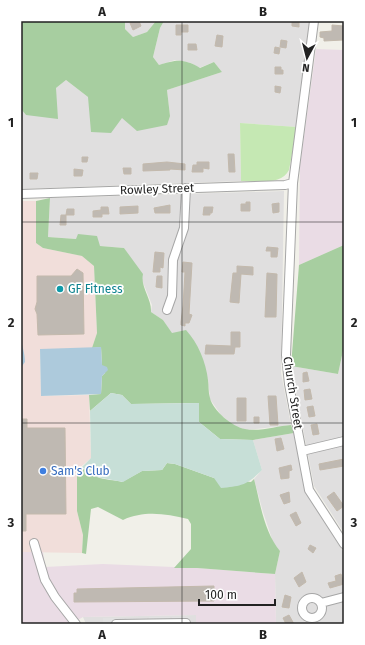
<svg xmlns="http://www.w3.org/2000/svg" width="365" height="645" viewBox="0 0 365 645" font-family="'Fira Sans',sans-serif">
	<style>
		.residential { fill: #e0dfdf }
		.commercial { fill: #f1deda }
		.industrial { fill: #eadce5 }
		.grass { fill: #c5e8b3 }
		.forest { fill: #a7cea0 }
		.wetland { fill: #c7dfd7 }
		.parking { fill: #e2e2e2 }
		.water { fill: #adcadc }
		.building { fill: #bfb9b2; stroke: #c3b9ac }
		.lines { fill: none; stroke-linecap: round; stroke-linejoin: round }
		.minor-casing { stroke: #a6a6a6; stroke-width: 10 }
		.minor { stroke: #fff; stroke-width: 8 }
		.grid { fill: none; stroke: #222; stroke-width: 1; stroke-opacity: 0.55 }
		.culture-dot { fill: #0f9aa8; stroke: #fff; stroke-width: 1.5 }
		.shop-dot { fill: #3f7fe0; stroke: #fff; stroke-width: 1.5 }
		.labels { text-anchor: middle; stroke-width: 3.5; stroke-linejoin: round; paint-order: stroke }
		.street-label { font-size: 12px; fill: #222; stroke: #fff }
		.culture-label { font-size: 12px; fill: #0d838f; stroke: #fff; text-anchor: start }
		.shop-label { font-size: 12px; fill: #366cbe; stroke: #fff; text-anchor: start }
		.neatline { fill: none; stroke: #222; stroke-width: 1.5 }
		.grid-label { font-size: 13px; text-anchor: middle; font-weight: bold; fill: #222 }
	</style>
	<rect width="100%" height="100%" fill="#f1f0e9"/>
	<path class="residential" d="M 125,21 L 156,21 L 147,32 L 133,37 L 125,29 Z
		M 164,21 L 310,21 L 297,127 L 240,123 L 241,181 L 21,189 L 21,109 L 26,115 L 56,88 L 66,80 L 88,97 L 122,117 L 170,116 L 167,90 L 222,72 L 214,62 L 199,68 L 191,63 L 175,60 L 159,65 L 153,57 L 160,28 Z
		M 284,191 L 281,373 L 291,425 L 247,430 L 234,426 L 221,415 L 210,399 L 208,379 L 172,334 L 163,320 L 151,312 L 152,305 L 142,280 L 124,248 L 100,246 L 76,239 L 48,237 L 50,198 Z
		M 344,346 L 344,533 L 314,486 L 291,366 L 338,374 Z
		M 294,433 L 307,495 L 344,553 L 344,624 L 276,624 L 275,574 L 280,551 L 274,545 L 263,512 L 254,479 L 262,470 L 253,440 Z
		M 196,615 L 196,624 L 86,624 L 83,617 Z"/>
	<path class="commercial" d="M 21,201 L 36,201 L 36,243 L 43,248 L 83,256 L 94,266 L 97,333 L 92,348 L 40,350 L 41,396 L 89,395 L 91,458 L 77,470 L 77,511 L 83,535 L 82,553 L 21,552 Z"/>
	<path class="industrial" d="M 316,49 L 344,50 L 344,245 L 299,265 L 300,166 Z
		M 21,552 L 43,552 L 45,567 L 103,564 L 197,568 L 275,574 L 276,624 L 196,624 L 196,615 L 83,617 L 71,624 L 21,624 Z"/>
	<path class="grass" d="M 240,123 L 297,127 L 289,170 C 281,186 256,181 241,181 Z"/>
	<path class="forest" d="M 21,21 L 125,21 L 125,29 L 133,37 L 147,32 L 156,21 L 164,21 L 160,28 L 153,57 L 159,65 C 176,60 183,58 200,68 L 214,62 L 222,72 L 167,90 L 170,116 L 167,125 L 137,131 L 122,118 L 111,133 L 91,132 L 88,97 L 66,80 L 56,88 L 58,119 L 26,115 L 21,109 Z
		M 50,198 L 48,237 L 76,239 L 78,234 L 97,236 L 100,246 L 124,248 L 143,274 C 140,287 152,299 151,312 L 163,320 L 172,333 L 186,330 C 198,343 206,362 208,380 C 209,386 208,392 210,398 C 213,411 233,427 245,429 C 259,432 277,426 291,425 L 294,433 L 253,440 L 220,439 L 199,422 L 198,403 L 131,404 L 122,395 L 111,393 L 90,411 L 89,395 L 101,394 L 102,376 L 105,373 L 102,366 L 101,347 L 92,348 L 97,333 L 94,266 L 82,256 L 43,248 L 36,243 L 36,201 Z
		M 344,245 L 344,346 L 338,374 L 291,366 L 299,265 Z
		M 167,463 L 175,464 L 214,478 L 251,482 L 254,479 C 260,502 264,532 280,551 L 275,574 L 197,568 L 174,568 L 191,549 L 191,524 L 188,519 C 166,514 145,510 123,520 L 98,507 L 91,509 L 86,554 L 82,553 L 83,535 L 77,511 L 77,470 C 86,466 90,473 97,477 C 104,480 115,480 122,482 L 142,471 L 162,470 Z"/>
	<path class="wetland" d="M 111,393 L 122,395 L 131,404 L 199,403 L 199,422 L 220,439 L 253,440 L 262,470 C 247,485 242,486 221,488 L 214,478 L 175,464 L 167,463 L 162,470 L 142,471 L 123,482 L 97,477 L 90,471 L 81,468 L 91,458 L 90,411 Z"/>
	<path class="parking" d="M 149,617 L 170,617 L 170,620 L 172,620 L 172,617 L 189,617 L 189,623 L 193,624 L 103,624 L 103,618 L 124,618 L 126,621 L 126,618 L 147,618 L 147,621 L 149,620 Z"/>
	<path class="water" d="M 21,338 C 22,347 25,353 25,362 L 22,366 Z
		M 101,347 L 102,365 L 107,367 L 108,370 L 102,376 L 101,394 L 41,396 L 40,349 Z"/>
	<path class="building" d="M 134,21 L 139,21 L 141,26 L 133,30 L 130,23 Z
		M 292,21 L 299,21 L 299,27 L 292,26 Z
		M 176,25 L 188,25 L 188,32 L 181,32 L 181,35 L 176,35 Z
		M 332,25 L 344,26 L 343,40 L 324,41 L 324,38 L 320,37 L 320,32 L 332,31 Z
		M 217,35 L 223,36 L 222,47 L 215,46 Z
		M 281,40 L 287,41 L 286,48 L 280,47 Z
		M 188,44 L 196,44 L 197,50 L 188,50 Z
		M 275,47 L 280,48 L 279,54 L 274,53 Z
		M 275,67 L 281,67 L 281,70 L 283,70 L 283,74 L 275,74 Z
		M 275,86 L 281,87 L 280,93 L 275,92 Z
		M 228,154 L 234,154 L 235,172 L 229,172 Z
		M 82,157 L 88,157 L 87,162 L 82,162 Z
		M 167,162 L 185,164 L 185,170 L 170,169 L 170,170 L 143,171 L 143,164 Z
		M 197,162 L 209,162 L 209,169 L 203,168 L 203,172 L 192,172 L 193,165 L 197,165 Z
		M 123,168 L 131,168 L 131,174 L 124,174 Z
		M 74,169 L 83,170 L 82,176 L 74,176 Z
		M 30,173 L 38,173 L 37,179 L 30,179 Z
		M 246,202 L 250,202 L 250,211 L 241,211 L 241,204 L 246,204 Z
		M 279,203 L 279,212 L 273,213 L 272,204 Z
		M 170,205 L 170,213 L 155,213 L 154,208 Z
		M 138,206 L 138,213 L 120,214 L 120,207 Z
		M 101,207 L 108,207 L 109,214 L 102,214 L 102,217 L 93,217 L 93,211 L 101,210 Z
		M 204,207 L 213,207 L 212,213 L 210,213 L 210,215 L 203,215 Z
		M 67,209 L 74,209 L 74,215 L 66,215 Z
		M 61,215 L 66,215 L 66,225 L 60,225 Z
		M 267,247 L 278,248 L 277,257 L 271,257 L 271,251 L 266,251 Z
		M 155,252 L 164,253 L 163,268 L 160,267 L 160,272 L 153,272 Z
		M 183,262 L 192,263 L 189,314 L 192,315 L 189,323 L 185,323 L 185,326 L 181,325 L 181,322 L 183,306 L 185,272 L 182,272 Z
		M 237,266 L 253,267 L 253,275 L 241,274 L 239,303 L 230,302 L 233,273 L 237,273 Z
		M 77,269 L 83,273 L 84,334 L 38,335 L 37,314 L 35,309 L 37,302 L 37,276 L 71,276 Z
		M 267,273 L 277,274 L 276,317 L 265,317 Z
		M 157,276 L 162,276 L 162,288 L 156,287 Z
		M 231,332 L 240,332 L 240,347 L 235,347 L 234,354 L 205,354 L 206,345 L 231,346 Z
		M 307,372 L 309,381 L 303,382 L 303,373 Z
		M 310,389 L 312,399 L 305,400 L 304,390 Z
		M 268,396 L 276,396 L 278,425 L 270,425 Z
		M 237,398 L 246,398 L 246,421 L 237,421 Z
		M 313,406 L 315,416 L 309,417 L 307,407 Z
		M 254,417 L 259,417 L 259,423 L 254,423 Z
		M 21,419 L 27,419 L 27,428 L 65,428 L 66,514 L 26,514 L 26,531 L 21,531 Z
		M 317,424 L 319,434 L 313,435 L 311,425 Z
		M 281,438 L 284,449 L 277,451 L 275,439 Z
		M 344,459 L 344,466 L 320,470 L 319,464 Z
		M 291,465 L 292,470 L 289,471 L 289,478 L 281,479 L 279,468 Z
		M 289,492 L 290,502 L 284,504 L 280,495 Z
		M 334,492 L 344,506 L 337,511 L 327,497 Z
		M 296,512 L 301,523 L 296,526 L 290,515 Z
		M 310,545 L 316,548 L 313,553 L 308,549 Z
		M 302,572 L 306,582 L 299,587 L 294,578 Z
		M 341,574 L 344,584 L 330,588 L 328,583 L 336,581 L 335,576 Z
		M 214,586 L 214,601 L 74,602 L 74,593 L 77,593 L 77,589 Z
		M 285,595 L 291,597 L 289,608 L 282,607 Z
		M 289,615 L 294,624 L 286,624 L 283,618 Z"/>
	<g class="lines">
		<g class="minor-casing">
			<path id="minor" d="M 314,21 L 293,183 L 286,355 L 289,384 L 309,490 L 344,544
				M 21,194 L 285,185 L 293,183
				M 167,310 L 172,296 L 173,260 L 184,228 L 186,188
				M 302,451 L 344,441
				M 34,543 L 45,580 L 55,597 L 76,624
				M302 608a10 10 0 1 1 20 0a10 10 0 1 1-20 0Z
				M 321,603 L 344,597
				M 116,624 L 186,623 L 186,624"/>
		</g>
		<use href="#minor" class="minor"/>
	</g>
	<path class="grid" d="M 182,21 L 182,624M 21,222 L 344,222M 21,423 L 344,423"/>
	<circle class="culture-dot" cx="60" cy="289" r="4"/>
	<circle class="shop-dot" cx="43" cy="471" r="4"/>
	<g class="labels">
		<g class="street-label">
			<text transform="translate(157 189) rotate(-2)" y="4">Rowley Street</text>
			<text transform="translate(293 393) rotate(81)" y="4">Church Street</text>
		</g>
		<g class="culture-label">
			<text x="68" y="293">GF Fitness</text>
		</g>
		<g class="shop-label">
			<text x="51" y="475">Sam's Club</text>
		</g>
	</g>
	<rect width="365" height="645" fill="none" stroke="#ffffff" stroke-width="44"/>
	<g transform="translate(307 58) rotate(187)" stroke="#ffffff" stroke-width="3" paint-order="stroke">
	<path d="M0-3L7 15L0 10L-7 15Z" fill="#222222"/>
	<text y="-6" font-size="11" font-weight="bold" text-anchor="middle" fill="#222222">N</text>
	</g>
	<path d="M199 599v6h76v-6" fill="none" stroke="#222222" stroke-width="2"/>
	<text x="205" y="599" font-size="12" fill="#222222" stroke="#ffffff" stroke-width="3" paint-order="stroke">100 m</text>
	<rect x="22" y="22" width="321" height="601" class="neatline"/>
	<g class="grid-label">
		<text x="102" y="16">A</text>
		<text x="263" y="16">B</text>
		<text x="11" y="127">1</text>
		<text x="354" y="127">1</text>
		<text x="11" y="327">2</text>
		<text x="354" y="327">2</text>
		<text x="11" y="527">3</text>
		<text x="354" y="527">3</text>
		<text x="102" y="639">A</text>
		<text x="263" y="639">B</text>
	</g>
</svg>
